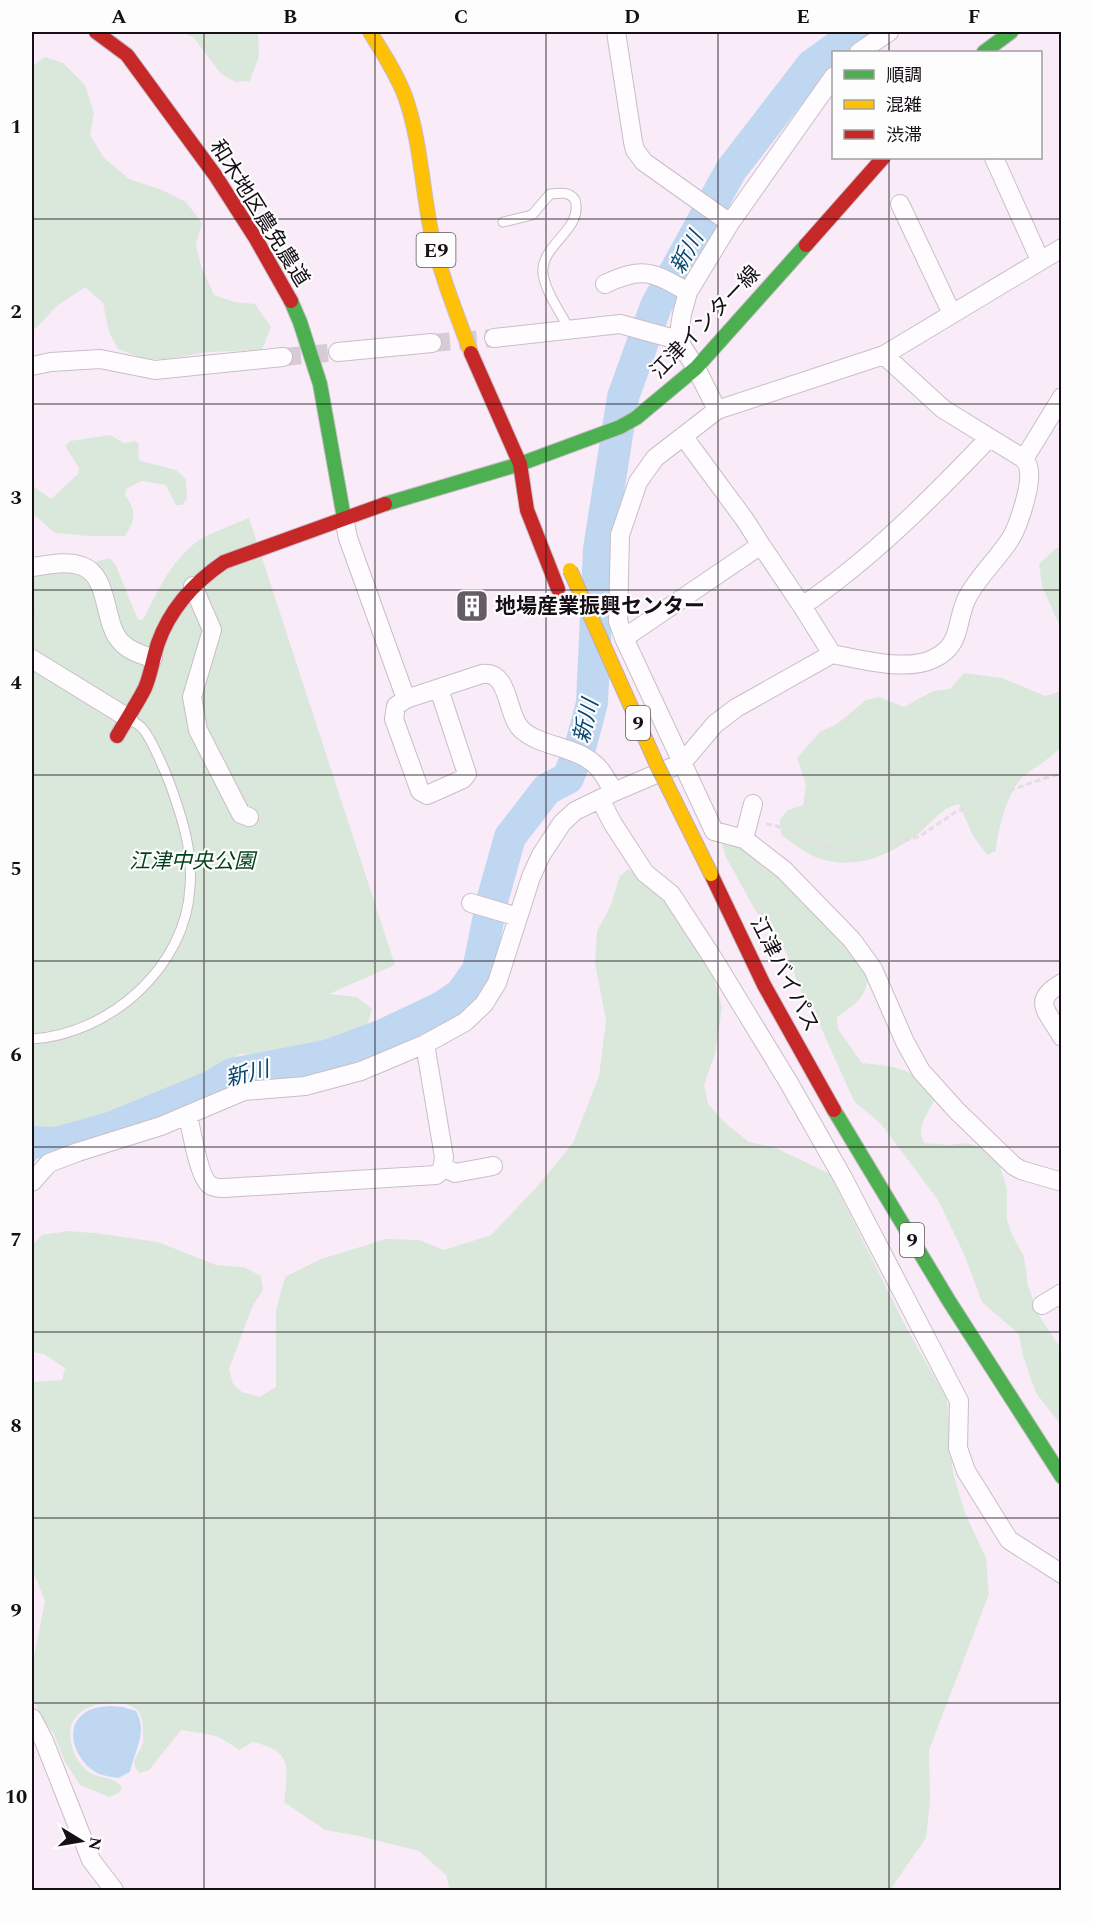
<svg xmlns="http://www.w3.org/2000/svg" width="1093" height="1922" viewBox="0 0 1093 1922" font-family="Spectral,'Noto Sans JP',serif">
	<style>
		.green { fill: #dae8dc }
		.water { fill: #c0d7f1 }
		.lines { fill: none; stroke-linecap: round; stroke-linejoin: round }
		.stream { stroke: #c0d7f1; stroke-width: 5 }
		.river { stroke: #c0d7f1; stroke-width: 32 }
		.street-tunnel { stroke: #d7cbd6; stroke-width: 18; stroke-dasharray: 18 9; stroke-linecap: butt }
		.lane-casing { stroke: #c8bec7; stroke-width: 11 }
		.street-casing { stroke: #c8bec7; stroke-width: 20 }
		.fast-casing { stroke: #c8bec7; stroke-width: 16 }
		.slow-casing { stroke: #c8bec7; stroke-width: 16 }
		.jam-casing { stroke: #c8bec7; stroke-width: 16 }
		.path { stroke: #e2dee1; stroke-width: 3; stroke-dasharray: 6 3; stroke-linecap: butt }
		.lane { stroke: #fefcfe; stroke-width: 9 }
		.street { stroke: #fefcfe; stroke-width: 18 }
		.fast { stroke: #4caf50; stroke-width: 14 }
		.slow { stroke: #ffc107; stroke-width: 14 }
		.jam { stroke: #c62828; stroke-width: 14 }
		.slow-bridge-casing { stroke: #bfabb2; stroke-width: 16; stroke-linecap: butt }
		.slow-bridge { stroke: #ffc107; stroke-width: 14 }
		.grid { fill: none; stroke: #160f16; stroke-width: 1.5; stroke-opacity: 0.55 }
		.labels { text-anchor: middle; stroke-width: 4.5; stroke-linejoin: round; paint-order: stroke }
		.shield { fill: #fdfdfd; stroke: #5b565b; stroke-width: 1.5 }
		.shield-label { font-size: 20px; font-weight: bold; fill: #160f16 }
		.street-label { font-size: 21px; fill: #160f16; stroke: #fdfdfd }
		.poi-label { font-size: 21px; font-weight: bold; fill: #160f16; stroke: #fdfdfd; text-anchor: start }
		.park-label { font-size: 21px; font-style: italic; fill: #003f17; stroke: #fdfdfd }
		.water-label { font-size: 22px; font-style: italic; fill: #084870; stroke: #fdfdfd }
		.neatline { fill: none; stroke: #160f16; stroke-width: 2 }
		.grid-label { font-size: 20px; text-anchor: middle; font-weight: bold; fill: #160f16 }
	</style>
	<rect width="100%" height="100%" fill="#f9ecf8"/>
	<path class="green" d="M 182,32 L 258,32 L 259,56 L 250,81 L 235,82 L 221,74 L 194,38 Z
		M 45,57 L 63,63 L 85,85 L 94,113 L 90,135 L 104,158 L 129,179 L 162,190 L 186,202 L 202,223 L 196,245 L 201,266 L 214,295 L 235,302 L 255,304 L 271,327 L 262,350 L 209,352 L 167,359 L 145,359 L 118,349 L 109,332 L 103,303 L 85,287 L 57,306 L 32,332 L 32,66 Z
		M 110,435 L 124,443 L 136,441 L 139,444 L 138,458 L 141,461 L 176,470 L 186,479 L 187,499 L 182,505 L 176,505 L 166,485 L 142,481 L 126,489 L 125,495 C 137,513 136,518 125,536 L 88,536 L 55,533 L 32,513 L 32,485 L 51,499 L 78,474 L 79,468 L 65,446 L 70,441 Z
		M 249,518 L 395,965 L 329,994 L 357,997 L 372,1009 L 366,1031 L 342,1045 L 310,1052 L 273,1057 L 241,1054 L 120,1115 L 70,1133 L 32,1134 L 32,559 L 78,557 L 94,562 L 110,558 L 116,566 L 138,620 L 143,620 C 157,592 172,559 198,541 C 213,531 233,525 249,518 Z
		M 1061,547 L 1062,547 L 1061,626 L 1058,622 L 1042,586 L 1039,564 L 1055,549 Z
		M 964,673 L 1002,678 L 1045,696 L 1061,691 L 1061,747 C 1050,759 1036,766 1024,776 C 1008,789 997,832 996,851 L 987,855 L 973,836 L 959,804 C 942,807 933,822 919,833 C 890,855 858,870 821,859 C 807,855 793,843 781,835 L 780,819 L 788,810 L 803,805 L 806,785 L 797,758 L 820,732 L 837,724 L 866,700 L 879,697 L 904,707 L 933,691 L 950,689 Z
		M 724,842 L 734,844 L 757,854 L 777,877 L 816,910 L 868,967 C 869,995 859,1002 837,1017 L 838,1029 L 862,1063 C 897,1067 914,1066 935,1099 C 928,1114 915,1127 924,1143 L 949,1145 L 967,1143 L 986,1150 L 999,1163 L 1007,1189 L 1007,1220 L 1013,1237 L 1024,1256 L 1028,1286 L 1040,1317 L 1061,1349 L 1061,1425 L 1036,1393 L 1023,1356 L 1019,1334 L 982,1302 L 964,1254 L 938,1200 L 881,1124 L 854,1101 L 813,1010 L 803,996 L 785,950 L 755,910 L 726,857 L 722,845 Z
		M 628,869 L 639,876 L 668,903 L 714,978 L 722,1008 L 715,1054 L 704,1085 L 708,1104 L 725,1123 L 749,1142 L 776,1148 L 830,1174 L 906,1327 L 947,1399 L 953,1473 L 965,1513 L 986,1558 L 989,1594 L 929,1750 L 930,1800 L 926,1838 L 890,1890 L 450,1890 L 446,1875 L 419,1851 L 359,1836 L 325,1830 L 284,1802 C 288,1767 293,1751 253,1742 L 239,1750 C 215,1732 210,1735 181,1730 L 149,1770 L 140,1773 C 128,1763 138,1756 142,1745 C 144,1742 143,1736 143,1732 C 144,1703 126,1702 102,1704 C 96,1704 86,1708 81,1712 C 61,1726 72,1760 89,1772 C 99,1779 114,1776 122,1787 L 119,1793 L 109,1797 L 80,1785 L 65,1762 L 53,1732 L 44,1725 L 34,1701 L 33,1662 L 45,1601 L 32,1569 L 32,1382 L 62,1380 L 65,1368 L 44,1354 L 32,1352 L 32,1245 L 42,1235 L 68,1231 L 95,1233 L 158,1242 L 216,1265 L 244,1267 L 261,1276 L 263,1290 L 253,1305 L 229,1369 L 233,1384 L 242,1392 L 259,1397 L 276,1387 L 276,1310 L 285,1277 L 321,1259 L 386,1239 L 419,1240 L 444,1250 L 491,1235 L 535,1189 L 573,1143 L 599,1076 L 606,1020 L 595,963 L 597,931 L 610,907 L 620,876 Z"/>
	<path class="water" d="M 109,1706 L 123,1707 L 136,1711 C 148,1732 135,1750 130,1772 L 118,1778 C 112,1777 105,1776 99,1774 C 79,1765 62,1732 82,1715 C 89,1708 99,1707 109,1706 Z"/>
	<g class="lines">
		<path class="stream" d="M 32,1161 L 40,1149 L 57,1143"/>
		<path class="river" d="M 32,1142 L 57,1143 L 110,1128 L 212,1086 L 232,1074 L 326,1056 L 383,1035 L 442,1007 L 461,994 L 478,970 L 492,901 L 510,837 L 547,789 L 568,778 L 580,748 L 592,703 L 599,549 L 623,397 L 656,306 L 731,170 L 812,65 L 858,32"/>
		<path class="street-tunnel" d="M 432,343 L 494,338
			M 283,357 L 338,352"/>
		<g class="lane-casing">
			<path id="lane" d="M 503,222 L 532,215 L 550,194 C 560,193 569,191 575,200 C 584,230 540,244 543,274 C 546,293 561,313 569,329
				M 32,1039 C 110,1034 186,967 190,887 C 193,851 182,817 170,784 C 165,771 150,735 141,727 C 138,724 133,721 130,719"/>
		</g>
		<g class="street-casing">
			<path id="street" d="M 616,32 L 633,142 L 635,150 L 644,162 L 730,223
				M 859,52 L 889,32
				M 994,158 L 1040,260
				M 900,204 L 952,314
				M 1062,248 L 884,355 L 717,410 L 655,458 L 638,482 L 620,535 L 618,621 L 624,638 L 714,831 L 744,839 L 784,870 L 852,940 L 873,969 L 905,1042 L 921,1071 L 957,1111 L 1014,1166 L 1021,1170 L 1062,1182
				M 605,284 C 643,266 653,272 688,292
				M 494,338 L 620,324 L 678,340
				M 338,352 L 432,343
				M 884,355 L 943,409 L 1024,459 L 1062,397
				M 32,366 L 51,362 L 100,359 L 155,370 L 283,357
				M 717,410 L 696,368 L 678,340 L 682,314 L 688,292 L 730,223 L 834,76
				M 683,436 L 745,520 L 761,545
				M 344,518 L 348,538 L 406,699
				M 32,567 C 48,565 66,560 82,566 C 110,576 103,624 121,642 C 129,651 141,655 153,658
				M 193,586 L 212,630 L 192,697 L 198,730 L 241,814 L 249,817
				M 624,638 L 761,545 L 802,606 C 870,560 932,498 989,438
				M 832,654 C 860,659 906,672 933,659 C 963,645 955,622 967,598 C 978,576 998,559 1011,538 C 1019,524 1031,487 1029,472 C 1029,467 1027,463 1024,459
				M 32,659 L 128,718
				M 439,689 L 467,774 L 463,779 L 427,795 L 420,791 L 394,719 L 396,706 L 406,699 L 482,674 C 510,670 506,714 521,729 C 538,746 573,746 592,762 C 602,769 607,781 614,792
				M 600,799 L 613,824 L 645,873 L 671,894 L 714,960 L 789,1083 L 843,1178 L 959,1401 L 958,1448 L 966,1471 L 1009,1540 L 1062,1574
				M 744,839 L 753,804
				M 471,903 L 518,917
				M 1062,983 C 1030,1001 1048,1012 1062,1037
				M 188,1115 C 191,1129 199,1178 210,1185 C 214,1188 220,1188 224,1188 L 436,1175 L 442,1170 L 444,1157 L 425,1044
				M 443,1167 L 455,1173 L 493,1166
				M 32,1182 L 49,1163 L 78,1152 L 161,1126 L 244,1091 L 305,1086 L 361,1071 L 425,1044 L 465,1022 L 484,1004 L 497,983 L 531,877 L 541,855 L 562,823 L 575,811 L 614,792 L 682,763 L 715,724 L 736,708 L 832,654 L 802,606
				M 1042,1305 L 1062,1293
				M 32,1718 L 44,1741 L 91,1860 L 114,1890"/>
		</g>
		<g class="fast-casing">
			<path id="fast" d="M 984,52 L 1011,32
				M 291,301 L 300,322 L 320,384 L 344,518
				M 385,504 L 520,464 L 620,427 L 636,418 L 696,368 L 806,245
				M 834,1110 L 949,1301 L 1062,1477"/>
		</g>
		<g class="slow-casing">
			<path id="slow" d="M 370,32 C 383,53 396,73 405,96 C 421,141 422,190 432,236 C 441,276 457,315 471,353"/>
		</g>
		<g class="jam-casing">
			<path id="jam" d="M 96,32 L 127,55 L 215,175 L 256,239 L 291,301
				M 806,245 L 883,158
				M 471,353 L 520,464 L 527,510 L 558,589
				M 117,736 C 126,720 137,704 145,688 C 151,674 153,658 158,643 C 170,609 195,582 224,562 L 385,504
				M 711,874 L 764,985 L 834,1110"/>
		</g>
		<path class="path" d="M 32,598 L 35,585
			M 32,607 C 38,618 40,630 37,643
			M 187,797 L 209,790
			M 766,824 L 777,826 L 824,846 L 841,849 L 878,844 L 892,845 L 920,836 L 954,813 L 982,800 L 1051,776 L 1057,775 L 1062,779"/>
		<use href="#lane" class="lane"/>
		<use href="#street" class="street"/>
		<use href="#fast" class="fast"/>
		<use href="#slow" class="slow"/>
		<use href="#jam" class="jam"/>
		<g class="slow-bridge-casing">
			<path id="slow-bridge" d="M 570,570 L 657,765 L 711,874"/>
		</g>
		<use href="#slow-bridge" class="slow-bridge"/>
	</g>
	<path class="grid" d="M 204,32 L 204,1890M 375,32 L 375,1890M 546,32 L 546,1890M 718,32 L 718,1890M 889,32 L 889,52M 889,158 L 889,1890M 32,219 L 1062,219M 32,404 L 1062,404M 32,590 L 1062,590M 32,775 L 1062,775M 32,961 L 1062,961M 32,1147 L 1062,1147M 32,1332 L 1062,1332M 32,1518 L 1062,1518M 32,1703 L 1062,1703"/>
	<defs>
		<g id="building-square" transform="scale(1.725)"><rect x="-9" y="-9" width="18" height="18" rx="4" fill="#655c65" stroke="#fdfdfd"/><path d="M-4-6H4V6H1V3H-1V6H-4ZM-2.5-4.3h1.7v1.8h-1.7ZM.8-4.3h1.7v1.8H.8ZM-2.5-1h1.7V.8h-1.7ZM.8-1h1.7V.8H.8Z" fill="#fff"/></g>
	</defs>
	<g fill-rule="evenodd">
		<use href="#building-square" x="472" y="606"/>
	</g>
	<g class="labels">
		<g class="shield">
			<rect x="416.5" y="233" width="39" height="34" rx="4.5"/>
			<rect x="626" y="706" width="24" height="34" rx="4.5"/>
			<rect x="900" y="1223" width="24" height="34" rx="4.5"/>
		</g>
		<g class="shield-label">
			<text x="436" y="257">E9</text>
			<text x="638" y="730">9</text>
			<text x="912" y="1247">9</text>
		</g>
		<g class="street-label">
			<text transform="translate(260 213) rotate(58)" y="7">和木地区農免農道</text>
			<text transform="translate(705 322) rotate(-46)" y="7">江津インター線</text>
			<text transform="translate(785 974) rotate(63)" y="7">江津バイパス</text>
		</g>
		<g class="poi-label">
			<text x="495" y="613">地場産業振興センター</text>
		</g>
		<g class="park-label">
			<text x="192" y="868">江津中央公園</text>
		</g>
		<g class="water-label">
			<text transform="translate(686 252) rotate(-61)" y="8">新川</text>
			<text transform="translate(585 721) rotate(-77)" y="8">新川</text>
			<text transform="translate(247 1073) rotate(-14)" y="8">新川</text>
		</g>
	</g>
	<rect width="1093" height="1922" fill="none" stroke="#fdfdfd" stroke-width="66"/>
	<rect x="832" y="51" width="210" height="108" fill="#fdfdfd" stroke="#a19ea1" stroke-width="1.5"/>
	<rect x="844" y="70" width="30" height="9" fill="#4caf50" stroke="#a19ea1" stroke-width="1.5"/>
	<text x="886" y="81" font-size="18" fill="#160f16">順調</text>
	<rect x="844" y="100" width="30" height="9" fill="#ffc107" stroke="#a19ea1" stroke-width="1.5"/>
	<text x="886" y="111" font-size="18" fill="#160f16">混雑</text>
	<rect x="844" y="130" width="30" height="9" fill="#c62828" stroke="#a19ea1" stroke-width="1.5"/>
	<text x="886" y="141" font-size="18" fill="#160f16">渋滞</text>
	<g transform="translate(81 1841) rotate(101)" stroke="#fdfdfd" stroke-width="4.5" paint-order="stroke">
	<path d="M0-4.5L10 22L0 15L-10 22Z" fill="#160f16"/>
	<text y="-9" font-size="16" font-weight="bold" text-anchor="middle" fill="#160f16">N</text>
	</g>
	<rect x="33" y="33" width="1027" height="1856" class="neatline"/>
	<g class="grid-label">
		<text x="119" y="23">A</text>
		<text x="290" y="23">B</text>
		<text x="461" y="23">C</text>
		<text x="632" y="23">D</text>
		<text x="803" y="23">E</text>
		<text x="974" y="23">F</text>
		<text x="16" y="133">1</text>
		<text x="16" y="318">2</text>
		<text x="16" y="504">3</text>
		<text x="16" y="689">4</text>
		<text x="16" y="875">5</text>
		<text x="16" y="1061">6</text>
		<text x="16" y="1246">7</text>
		<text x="16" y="1432">8</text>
		<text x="16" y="1617">9</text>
		<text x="16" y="1803">10</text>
	</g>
</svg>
